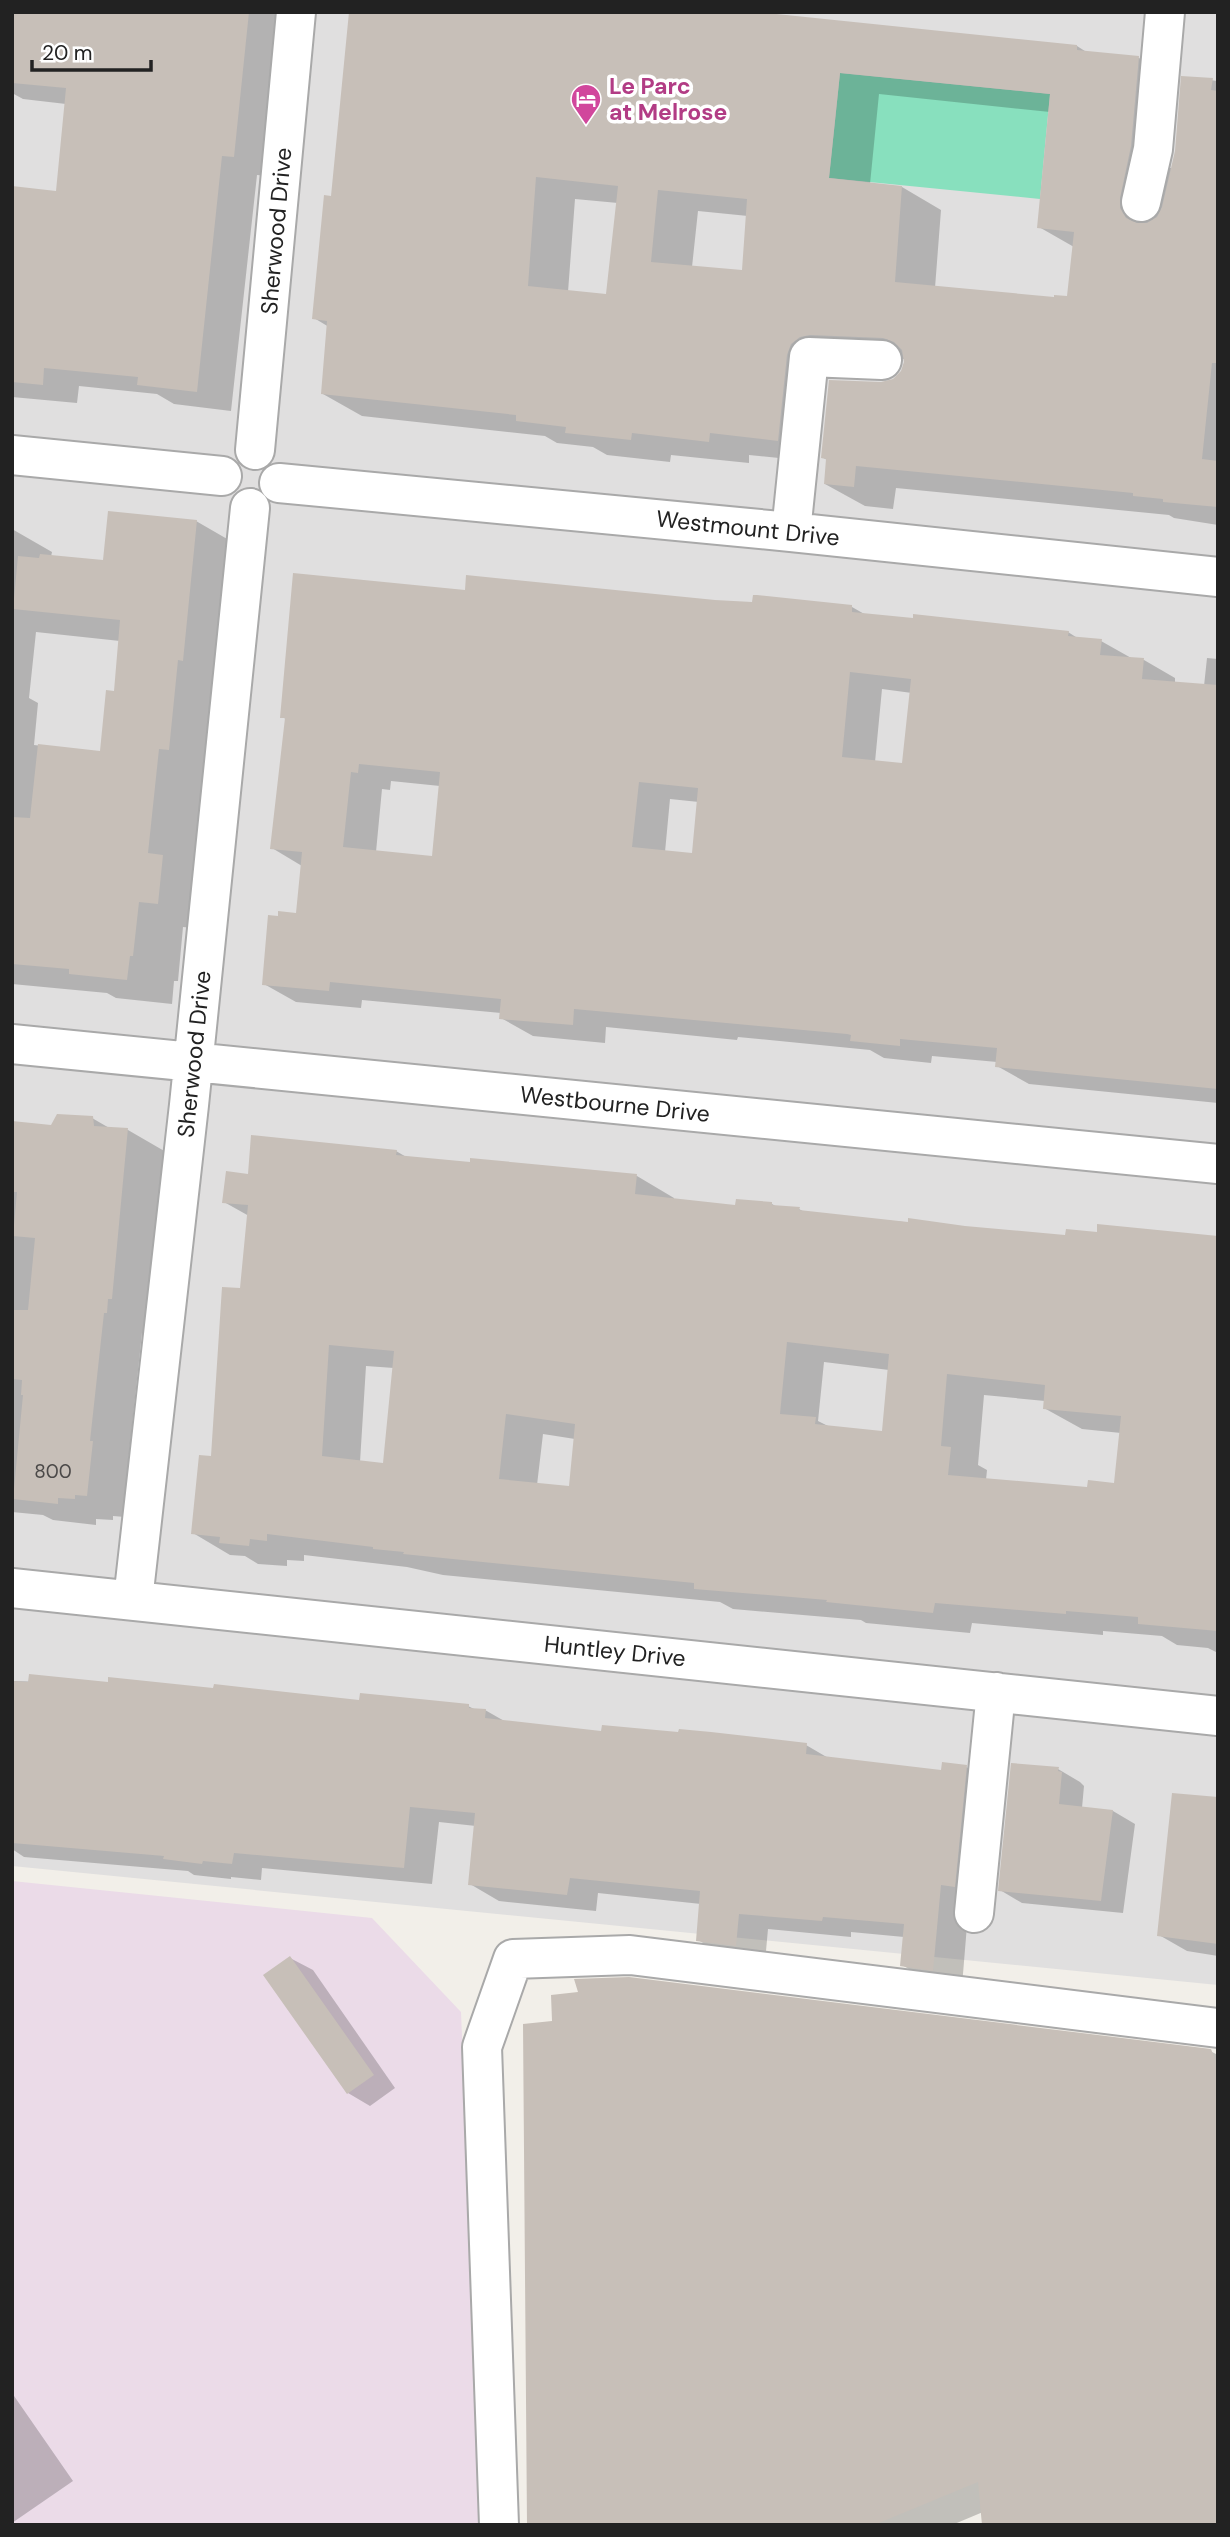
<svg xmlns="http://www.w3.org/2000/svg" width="1230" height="2537" viewBox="0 0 1230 2537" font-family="'DM Sans',sans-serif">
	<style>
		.residential { fill: #e0dfdf }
		.industrial { fill: #ebdbe8 }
		.pitch { fill: #88e0be }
		.shadow { fill: #0003; fill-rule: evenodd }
		.building { fill: #c7bfb8; fill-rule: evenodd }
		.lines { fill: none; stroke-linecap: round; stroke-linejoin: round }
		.minor-casing { stroke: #a9a9a9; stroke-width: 42 }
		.minor { stroke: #fff; stroke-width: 38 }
		.labels { text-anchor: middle; stroke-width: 7; stroke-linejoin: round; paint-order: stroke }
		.number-label { font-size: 19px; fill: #4b4948 }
		.hotel-label { font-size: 23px; font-weight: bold; fill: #b23c85; stroke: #fff; text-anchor: start }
		.street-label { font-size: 23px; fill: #222; stroke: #fff }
	</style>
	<rect width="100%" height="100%" fill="#f2efe9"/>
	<path class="residential" d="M 12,12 L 1218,12 L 1218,1985 L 12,1866 Z"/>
	<path class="industrial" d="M 12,1881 L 372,1918 L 461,2012 L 482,2525 L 12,2525 Z"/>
	<path class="pitch" d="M 840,73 L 1050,94 L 1040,199 L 829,178 Z"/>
	<path class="shadow" d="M 12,12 L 285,12 L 269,176 L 257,175 L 231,411 L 174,404 L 157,394 L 79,386 L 77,403 L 12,397 L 12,188 L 58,192 L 66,104 L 23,99 L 12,93 Z
		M 351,12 L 1077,46 L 1088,53 L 1139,58 L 1178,81 L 1170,168 L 1173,168 L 1177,151 L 1183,77 L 1218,81 L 1218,525 L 1174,518 L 1169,515 L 896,488 L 893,509 L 865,506 L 825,484 L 827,460 L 822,457 L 881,384 L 894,381 L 902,372 L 905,359 L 851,357 L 831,367 L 826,378 L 818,462 L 749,455 L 749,463 L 671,455 L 670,462 L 607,455 L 593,447 L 557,443 L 545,436 L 362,416 L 323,394 L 329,327 L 314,318 L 333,198 ZM 879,94 L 1050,112 L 1039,227 L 1074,247 L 1068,298 L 1055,299 L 935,288 L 941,210 L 902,187 L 870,184 ZM 575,199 L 618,203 L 608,296 L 568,292 ZM 698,211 L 748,216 L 744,272 L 692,267 Z
		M 196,521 L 241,547 L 214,775 L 203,774 L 193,874 L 207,882 L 202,929 L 183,927 L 178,981 L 174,981 L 172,1004 L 116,998 L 107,993 L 12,984 L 12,529 L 52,552 L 51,557 L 105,561 ZM 36,632 L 120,641 L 115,693 L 102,753 L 34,745 L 38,703 L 29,698 Z
		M 467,592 L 852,607 L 866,615 L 1068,632 L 1079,639 L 1101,641 L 1133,659 L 1144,660 L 1175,678 L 1175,683 L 1204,686 L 1207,658 L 1218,659 L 1218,1103 L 1029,1084 L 997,1066 L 997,1062 L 932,1056 L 931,1063 L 884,1058 L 870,1050 L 738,1037 L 737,1040 L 606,1027 L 605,1043 L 533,1036 L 501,1018 L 501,1013 L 362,1000 L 361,1008 L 296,1002 L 264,984 L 298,915 L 302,866 L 272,848 L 286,719 L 282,717 ZM 882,689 L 912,693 L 904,765 L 875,762 ZM 391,781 L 440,786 L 434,858 L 376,852 L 382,789 L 390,790 ZM 670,799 L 699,802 L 694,855 L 665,852 Z
		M 92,1118 L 111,1129 L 128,1130 L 166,1152 L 145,1334 L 142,1333 L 128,1463 L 130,1465 L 125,1517 L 113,1516 L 113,1520 L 96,1519 L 96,1525 L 53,1520 L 43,1515 L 12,1512 L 12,1123 L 52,1127 Z
		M 396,1151 L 408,1158 L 637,1176 L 674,1198 L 674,1200 L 737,1207 L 772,1204 L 777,1207 L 799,1209 L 806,1213 L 1066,1237 L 1218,1238 L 1218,1653 L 1208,1648 L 1177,1645 L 1162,1636 L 1103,1631 L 1103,1635 L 972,1623 L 970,1633 L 866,1623 L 861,1620 L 733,1609 L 720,1602 L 443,1575 L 407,1567 L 304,1555 L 304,1561 L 287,1560 L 287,1566 L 258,1564 L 245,1556 L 230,1555 L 193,1533 L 213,1458 L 242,1290 L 249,1216 L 224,1202 L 250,1176 ZM 824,1362 L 889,1370 L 884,1433 L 830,1427 L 818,1421 ZM 366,1366 L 394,1368 L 385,1465 L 360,1462 ZM 984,1395 L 1045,1401 L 1044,1408 L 1082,1429 L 1121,1433 L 1116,1484 L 1088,1489 L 986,1480 L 987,1470 L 978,1465 ZM 543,1434 L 575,1439 L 570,1488 L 537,1485 Z
		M 12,1681 L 109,1684 L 360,1702 L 468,1706 L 476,1710 L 485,1710 L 506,1722 L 603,1733 L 806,1745 L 830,1759 L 943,1772 L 966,1767 L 995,1783 L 969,1901 L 962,1986 L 931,1982 L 902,1965 L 904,1937 L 851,1932 L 851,1937 L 768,1929 L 765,1962 L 727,1957 L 698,1940 L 701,1904 L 598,1893 L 596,1911 L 499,1901 L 470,1884 L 476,1826 L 439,1822 L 432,1884 L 262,1868 L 261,1880 L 231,1877 L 231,1879 L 194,1875 L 188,1871 L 24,1857 L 12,1849 Z
		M 1058,1769 L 1080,1782 L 1084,1786 L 1082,1808 L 1113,1811 L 1135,1824 L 1123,1913 L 1022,1903 L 1000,1890 Z
		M 1218,1799 L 1218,1956 L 1187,1951 L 1159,1935 Z
		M 290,1958 L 313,1970 L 395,2088 L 370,2106 L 348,2093 Z
		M 1210,2051 L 1218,2055 L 1218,2525 L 983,2512 L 952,2525 L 527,2525 Z
		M 12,2393 L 73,2481 L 12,2523 Z"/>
	<path class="building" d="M 12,12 L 249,12 L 234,157 L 222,156 L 197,392 L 137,385 L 138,377 L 44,368 L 43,385 L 12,382 L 12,186 L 56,191 L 66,88 L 12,83 Z
		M 349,12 L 756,12 L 1077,45 L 1077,50 L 1139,56 L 1131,146 L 1120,198 L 1120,208 L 1126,218 L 1137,223 L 1147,223 L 1157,217 L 1162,207 L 1175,151 L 1181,76 L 1213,78 L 1211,90 L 1218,91 L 1218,363 L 1212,363 L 1202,459 L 1218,461 L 1218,507 L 1163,502 L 1163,499 L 1133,496 L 1133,493 L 856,466 L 854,487 L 824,484 L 826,459 L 821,458 L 829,380 L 881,382 L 893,379 L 901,371 L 904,362 L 902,350 L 894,342 L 883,338 L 810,335 L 800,337 L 791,344 L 787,355 L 778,441 L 710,433 L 709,442 L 632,433 L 631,440 L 565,433 L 566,427 L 516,421 L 516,415 L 321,394 L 327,321 L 312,319 L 324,195 L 331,196 ZM 840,73 L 1050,94 L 1037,228 L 1074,232 L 1067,296 L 1054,295 L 1054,297 L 895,282 L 902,186 L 829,178 ZM 536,177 L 618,186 L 606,294 L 528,286 ZM 658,190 L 747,199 L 742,270 L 651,262 Z
		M 108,511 L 197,520 L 183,661 L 178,660 L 169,750 L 159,749 L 148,853 L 163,855 L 158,904 L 139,902 L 133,956 L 130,956 L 127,980 L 69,974 L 69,969 L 12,964 L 12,817 L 30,818 L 38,744 L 100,751 L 106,690 L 114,691 L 120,620 L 13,609 L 18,556 L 39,558 L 40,554 L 103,560 Z
		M 293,573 L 465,590 L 466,575 L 715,600 L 752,602 L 753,595 L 757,595 L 852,605 L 852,612 L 913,618 L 913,614 L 1069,631 L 1068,636 L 1102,639 L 1100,655 L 1144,658 L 1142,679 L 1218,685 L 1218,1089 L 995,1067 L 997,1048 L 900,1039 L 900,1046 L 850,1041 L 851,1035 L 847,1034 L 574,1009 L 573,1025 L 499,1019 L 501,999 L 330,982 L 329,991 L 262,985 L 268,915 L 278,916 L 278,911 L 296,913 L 302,852 L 270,849 L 285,718 L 280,718 ZM 850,672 L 911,679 L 902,763 L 842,757 ZM 359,764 L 440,772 L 432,856 L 343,847 L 351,772 L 358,773 ZM 639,782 L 698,788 L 692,853 L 632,847 Z
		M 57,1114 L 93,1116 L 94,1126 L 128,1128 L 112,1299 L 108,1299 L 107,1313 L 104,1313 L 90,1441 L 93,1441 L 87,1496 L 75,1495 L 75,1499 L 58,1498 L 58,1504 L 13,1499 L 23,1395 L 21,1395 L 22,1380 L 12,1379 L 12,1310 L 28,1310 L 35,1238 L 13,1236 L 17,1192 L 12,1192 L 12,1121 L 51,1125 Z
		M 251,1135 L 397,1150 L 396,1155 L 470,1162 L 470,1158 L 637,1174 L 635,1194 L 735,1205 L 736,1199 L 772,1202 L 772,1205 L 800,1207 L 799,1210 L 908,1222 L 908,1218 L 965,1226 L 1065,1235 L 1066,1229 L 1097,1232 L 1097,1224 L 1218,1236 L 1218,1631 L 1138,1624 L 1138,1617 L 1066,1611 L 1066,1614 L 935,1603 L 933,1613 L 826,1602 L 827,1600 L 694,1589 L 694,1583 L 403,1554 L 404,1552 L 373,1549 L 373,1547 L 267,1534 L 267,1541 L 250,1539 L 249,1546 L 219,1543 L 220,1537 L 191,1534 L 199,1455 L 211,1456 L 222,1287 L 240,1288 L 248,1205 L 222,1203 L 226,1171 L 248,1174 ZM 787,1342 L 889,1354 L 882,1431 L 815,1424 L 816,1417 L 780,1414 ZM 329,1345 L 394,1351 L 383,1463 L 322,1456 ZM 947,1374 L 1045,1385 L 1043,1409 L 1121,1416 L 1114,1483 L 1088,1480 L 1087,1487 L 948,1475 L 951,1447 L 941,1446 ZM 506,1414 L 575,1424 L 569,1486 L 499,1479 Z
		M 29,1674 L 108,1682 L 108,1677 L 213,1688 L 214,1684 L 359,1700 L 360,1693 L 390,1696 L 469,1704 L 469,1708 L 486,1709 L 485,1718 L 601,1731 L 602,1725 L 678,1732 L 679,1729 L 711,1732 L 807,1743 L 806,1754 L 941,1770 L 942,1762 L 967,1765 L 955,1887 L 941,1885 L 933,1971 L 900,1966 L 904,1924 L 823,1917 L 822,1921 L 739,1914 L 736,1946 L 696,1941 L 700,1891 L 570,1878 L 567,1895 L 468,1885 L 475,1813 L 410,1807 L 404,1868 L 234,1853 L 232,1864 L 203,1861 L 202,1864 L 163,1859 L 164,1856 L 12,1843 L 12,1681 L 28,1682 Z
		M 1011,1763 L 1059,1767 L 1058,1771 L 1062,1772 L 1059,1804 L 1113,1810 L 1101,1901 L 998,1891 Z
		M 1172,1793 L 1218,1797 L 1218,1944 L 1157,1936 Z
		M 290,1956 L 374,2075 L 347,2094 L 263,1975 Z
		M 629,1977 L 1211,2049 L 1218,2067 L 1218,2525 L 982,2525 L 978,2482 L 874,2525 L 527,2525 L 523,2024 L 552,2021 L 551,1995 L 578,1992 L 574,1979 Z"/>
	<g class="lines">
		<g class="minor-casing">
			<path id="minor" d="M 1141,202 L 1153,149 L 1165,12
				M 255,450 L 296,12
				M 12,455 L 222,476
				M 279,483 L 791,532 L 1218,577
				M 791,532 L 809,357 L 882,360
				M 12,1044 L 1218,1164
				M 12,1588 L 1218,1716
				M 133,1600 L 189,1105 L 250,508
				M 974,1913 L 996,1692
				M 499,2525 L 482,2047 L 513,1959 L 630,1955 L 1218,2028"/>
		</g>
		<use href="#minor" class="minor"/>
	</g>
	<defs>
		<g id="hotel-pin" transform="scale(1.575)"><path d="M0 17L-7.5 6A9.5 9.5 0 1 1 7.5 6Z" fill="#d1479c" stroke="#fff"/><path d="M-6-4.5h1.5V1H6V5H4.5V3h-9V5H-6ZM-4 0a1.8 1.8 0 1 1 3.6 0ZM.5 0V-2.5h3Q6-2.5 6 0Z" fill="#fff"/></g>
	</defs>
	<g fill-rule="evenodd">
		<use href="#hotel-pin" x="586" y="99"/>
	</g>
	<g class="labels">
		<g class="number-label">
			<text x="53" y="1478">800</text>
		</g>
		<g class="hotel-label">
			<text x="609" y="94">Le Parc<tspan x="609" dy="26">at Melrose</tspan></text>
		</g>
		<g class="street-label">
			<text transform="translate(276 231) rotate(-85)" y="8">Sherwood Drive</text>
			<text transform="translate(748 528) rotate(6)" y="8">Westmount Drive</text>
			<text transform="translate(194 1054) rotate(-84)" y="8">Sherwood Drive</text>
			<text transform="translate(615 1104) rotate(6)" y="8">Westbourne Drive</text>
			<text transform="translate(615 1651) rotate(6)" y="8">Huntley Drive</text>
		</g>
	</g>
	<rect width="1230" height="2537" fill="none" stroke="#222222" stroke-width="28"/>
	<path d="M32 60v10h119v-10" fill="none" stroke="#222222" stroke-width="3.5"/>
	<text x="42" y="60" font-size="21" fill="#222222" stroke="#ffffff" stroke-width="5" paint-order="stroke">20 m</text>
</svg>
